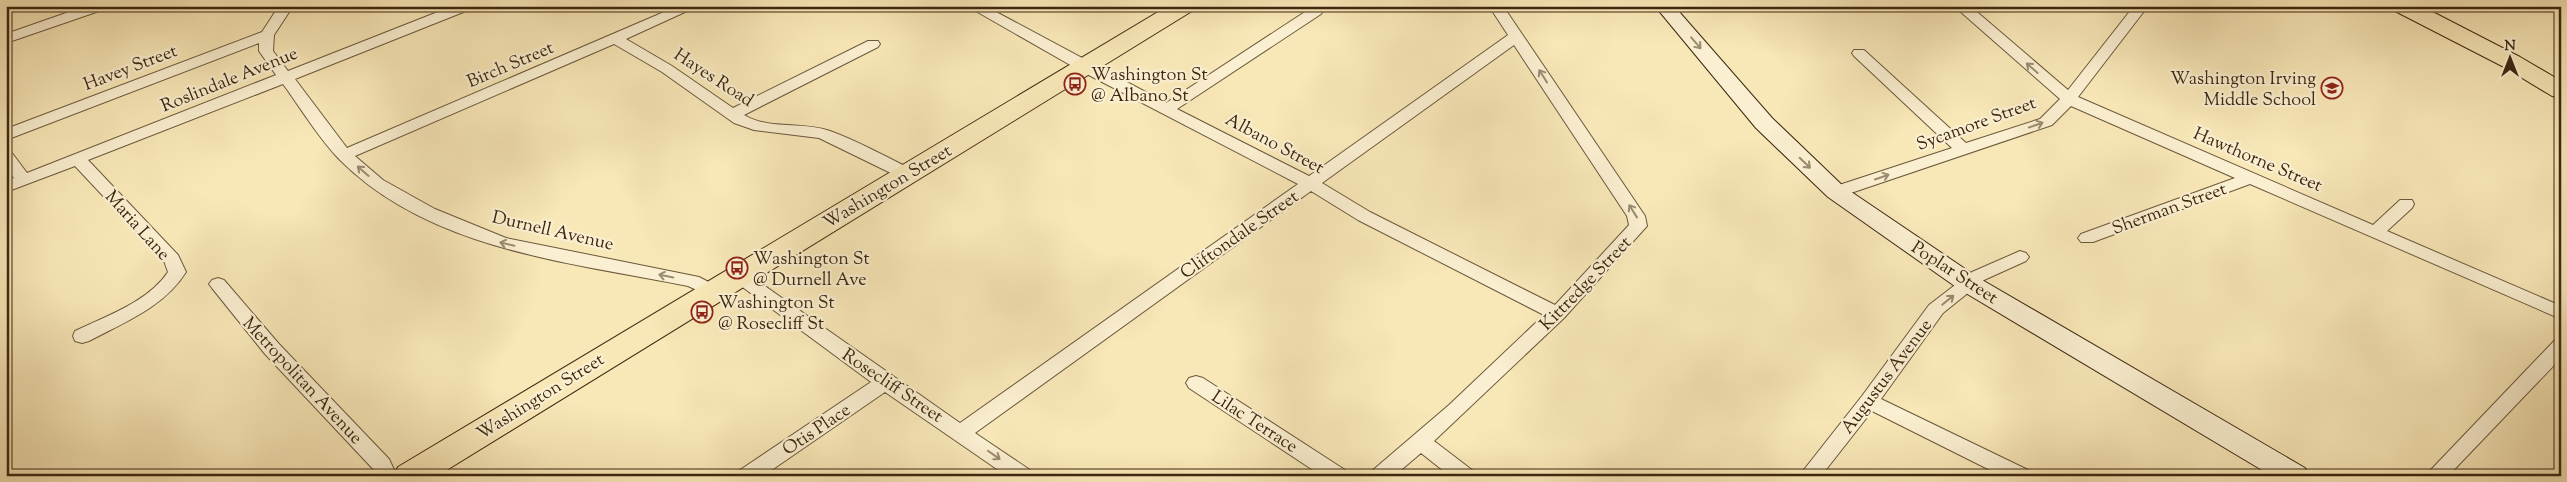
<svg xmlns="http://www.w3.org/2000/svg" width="2567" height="482" viewBox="0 0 2567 482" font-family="'Sorts Mill Goudy',serif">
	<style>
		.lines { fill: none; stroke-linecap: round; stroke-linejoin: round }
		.street-casing { stroke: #6b573a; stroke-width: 2 }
		.secondary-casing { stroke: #3c2711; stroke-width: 2 }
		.primary-casing { stroke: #3c2711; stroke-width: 2 }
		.street { fill: #faefd0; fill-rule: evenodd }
		.secondary { fill: #faefd0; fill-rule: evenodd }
		.primary { fill: #f8e7b7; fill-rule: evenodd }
		.oneway { stroke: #9b8b70 }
		.labels { text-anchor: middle; stroke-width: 4.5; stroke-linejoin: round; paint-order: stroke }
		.street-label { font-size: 18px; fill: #3c2711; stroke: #faefd0 }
		.poi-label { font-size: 18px; fill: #3c2711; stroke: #faefd0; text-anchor: start }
	</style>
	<rect width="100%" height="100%" fill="#f8e7b7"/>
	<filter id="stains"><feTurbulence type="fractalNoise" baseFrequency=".004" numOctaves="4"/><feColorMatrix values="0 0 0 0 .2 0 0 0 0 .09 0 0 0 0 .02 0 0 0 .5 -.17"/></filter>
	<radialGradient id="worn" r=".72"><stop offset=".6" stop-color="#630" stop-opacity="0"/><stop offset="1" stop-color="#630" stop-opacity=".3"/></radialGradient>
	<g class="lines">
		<g class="street-casing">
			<path id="street" d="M 86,6 L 107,6 L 105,9 L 6,43 L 6,34 Z
				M 279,6 L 293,6 L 274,35 L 273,51 L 288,71 L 453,6 L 473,6 L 471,9 L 295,79 L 347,148 L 678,6 L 698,6 L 626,39 L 672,66 L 733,108 L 868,41 L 878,41 L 880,44 L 878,47 L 744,115 C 769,130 802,121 830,131 C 858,141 886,157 913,170 L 915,174 L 913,178 L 901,178 L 819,138 L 754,130 L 734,123 L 662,72 L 614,44 L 355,156 L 383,180 L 435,209 L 506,238 L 699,277 L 718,287 L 721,291 L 718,295 L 712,297 L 688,286 C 569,262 430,250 340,160 C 319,139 300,107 283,84 L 88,160 L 178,255 L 186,272 C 164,307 125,322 89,341 L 82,343 L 75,341 L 73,336 L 75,331 C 106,316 148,302 168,272 L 164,261 L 75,166 L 6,192 L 6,181 L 14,178 L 6,168 L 6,151 L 12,153 L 27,173 L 276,75 L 259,51 L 259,43 L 6,140 L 6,129 L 262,32 Z
				M 967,6 L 985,6 L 1166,103 L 1311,8 L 1321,8 L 1323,11 L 1321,14 L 1177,109 L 1309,176 L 1508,35 L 1489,6 L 1503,6 L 1645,216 L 1647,226 L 1564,318 L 1434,441 L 1472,470 L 1475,476 L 1450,476 L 1421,453 L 1394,476 L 1370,476 L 1373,470 L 1449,405 L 1544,315 L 1358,220 L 1311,191 L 975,433 L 1030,470 L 1033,476 L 1007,476 L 885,392 L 763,476 L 737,476 L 740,470 L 871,382 L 733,280 L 730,276 L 733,272 L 745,272 L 960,423 L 1298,184 L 1079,70 ZM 1514,45 L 1627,216 L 1629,225 L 1555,305 L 1370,212 L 1322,183 Z
				M 1954,6 L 1970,6 L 2068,90 L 2134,6 L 2148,6 L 2078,97 L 2373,225 L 2400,200 L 2412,200 L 2414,204 L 2412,208 L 2387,231 L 2561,306 L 2561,319 L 2250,184 L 2093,242 L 2081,242 L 2078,238 L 2081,234 L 2235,178 L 2071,106 L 2052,125 L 1842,196 L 1830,196 L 1828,192 L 1830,188 L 1952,148 L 1854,56 L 1852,53 L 1854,50 L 1864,50 L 1966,143 L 2040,119 L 2060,99 Z
				M 2020,251 L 2026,253 L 2029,257 L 2026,261 L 1984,280 L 1943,313 L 1881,399 L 2028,470 L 2031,476 L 2002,476 L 1872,411 L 1821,476 L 1799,476 L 1862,396 L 1929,305 L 1972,272 Z
				M 218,278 L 224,280 L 279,344 L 389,459 L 397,476 L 376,476 L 374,470 L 265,354 L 212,288 L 209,284 L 212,280 Z
				M 2561,339 L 2561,358 L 2448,476 L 2425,476 L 2554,341 Z
				M 1196,376 L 1203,378 L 1345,470 L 1348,476 L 1322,476 L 1189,388 L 1186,383 L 1189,378 Z"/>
		</g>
		<g class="secondary-casing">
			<path id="secondary" d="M 1655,6 L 1674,6 L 1772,118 L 1844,187 L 1977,277 L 2305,468 L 2309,476 L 2272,476 L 1959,289 L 1828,197 L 1756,128 Z"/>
		</g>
		<g class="primary-casing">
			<path id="primary" d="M 1168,6 L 1195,6 L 1192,11 L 437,476 L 394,476 L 398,467 Z
				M 2392,6 L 2421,6 L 2520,57 L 2561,81 L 2561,98 L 2552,96 L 2504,67 L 2395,11 Z"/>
		</g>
		<use href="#street" class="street"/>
		<use href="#secondary" class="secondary"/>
		<use href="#primary" class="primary"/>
	</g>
	<defs><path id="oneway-shaft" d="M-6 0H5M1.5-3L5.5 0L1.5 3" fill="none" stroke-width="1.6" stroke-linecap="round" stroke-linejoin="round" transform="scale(1.25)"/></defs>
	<g class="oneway">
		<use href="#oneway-shaft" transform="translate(1696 43) rotate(49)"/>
		<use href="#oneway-shaft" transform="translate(2032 68) rotate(-139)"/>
		<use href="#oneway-shaft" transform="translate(1543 76) rotate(-122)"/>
		<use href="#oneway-shaft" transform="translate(2036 125) rotate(-19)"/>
		<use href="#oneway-shaft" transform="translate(1805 163) rotate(44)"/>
		<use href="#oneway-shaft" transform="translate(363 171) rotate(-139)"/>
		<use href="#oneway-shaft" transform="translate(1882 177) rotate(-19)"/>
		<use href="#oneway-shaft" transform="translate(1633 211) rotate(-122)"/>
		<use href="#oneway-shaft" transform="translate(507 244) rotate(-167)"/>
		<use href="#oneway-shaft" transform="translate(666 276) rotate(-169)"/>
		<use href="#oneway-shaft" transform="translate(1948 300) rotate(-39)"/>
		<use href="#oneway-shaft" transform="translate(994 455) rotate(35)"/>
	</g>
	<defs>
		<g id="bus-ring" transform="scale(1.125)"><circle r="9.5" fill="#faefd0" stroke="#8f2418" stroke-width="1.5"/><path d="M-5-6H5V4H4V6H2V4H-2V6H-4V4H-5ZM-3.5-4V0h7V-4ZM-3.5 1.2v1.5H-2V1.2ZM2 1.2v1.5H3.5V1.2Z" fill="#8f2418"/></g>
		<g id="school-ring" transform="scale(1.125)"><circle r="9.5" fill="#faefd0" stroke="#8f2418" stroke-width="1.5"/><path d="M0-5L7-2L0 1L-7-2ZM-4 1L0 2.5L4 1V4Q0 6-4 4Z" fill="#8f2418"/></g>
	</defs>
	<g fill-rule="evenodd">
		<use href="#bus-ring" x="1075" y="84"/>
		<use href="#school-ring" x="2332" y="88"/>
		<use href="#bus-ring" x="737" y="268"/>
		<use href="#bus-ring" x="702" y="312"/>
	</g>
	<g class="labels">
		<g class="street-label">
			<text transform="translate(510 64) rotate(-23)" y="6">Birch Street</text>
			<text transform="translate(130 67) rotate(-21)" y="6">Havey Street</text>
			<text transform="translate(714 77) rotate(33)" y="6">Hayes Road</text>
			<text transform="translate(229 79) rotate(-22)" y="6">Roslindale Avenue</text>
			<text transform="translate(1976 123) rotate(-20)" y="6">Sycamore Street</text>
			<text transform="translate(1275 143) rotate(28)" y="6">Albano Street</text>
			<text transform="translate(2258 159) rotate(23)" y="6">Hawthorne Street</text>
			<text transform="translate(887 186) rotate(-31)" y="6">Washington Street</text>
			<text transform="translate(2169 208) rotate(-20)" y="6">Sherman Street</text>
			<text transform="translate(138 225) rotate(48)" y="6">Maria Lane</text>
			<text transform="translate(553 230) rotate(13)" y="6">Durnell Avenue</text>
			<text transform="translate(1239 234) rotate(-35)" y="6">Cliftondale Street</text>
			<text transform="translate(1955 272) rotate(33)" y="6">Poplar Street</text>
			<text transform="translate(1585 283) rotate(-46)" y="6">Kittredge Street</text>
			<text transform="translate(1886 376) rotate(-53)" y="6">Augustus Avenue</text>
			<text transform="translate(303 380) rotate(47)" y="6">Metropolitan Avenue</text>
			<text transform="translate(893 385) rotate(34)" y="6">Rosecliff Street</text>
			<text transform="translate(540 396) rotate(-32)" y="6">Washington Street</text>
			<text transform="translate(1255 421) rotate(33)" y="6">Lilac Terrace</text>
			<text transform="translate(816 429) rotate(-34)" y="6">Otis Place</text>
		</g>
		<g class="poi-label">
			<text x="1091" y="80">Washington St<tspan x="1091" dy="21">@ Albano St</tspan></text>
			<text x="2316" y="84" text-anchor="end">Washington Irving<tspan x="2316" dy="21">Middle School</tspan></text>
			<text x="753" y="264">Washington St<tspan x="753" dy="21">@ Durnell Ave</tspan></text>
			<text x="718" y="308">Washington St<tspan x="718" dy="21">@ Rosecliff St</tspan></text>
		</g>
	</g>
	<rect width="2567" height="482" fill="none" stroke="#f8e7b7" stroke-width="25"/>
	<rect x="8" y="8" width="2552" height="467" fill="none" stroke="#3c2711" stroke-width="2.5"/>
	<rect x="12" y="12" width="2542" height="457" fill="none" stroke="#3c2711"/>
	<g transform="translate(2510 58)" stroke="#faefd0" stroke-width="4" paint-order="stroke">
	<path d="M0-4L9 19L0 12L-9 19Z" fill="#3c2711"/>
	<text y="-8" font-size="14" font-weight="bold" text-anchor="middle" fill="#3c2711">N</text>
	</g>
	<rect width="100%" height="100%" filter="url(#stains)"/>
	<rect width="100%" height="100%" fill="url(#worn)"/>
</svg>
